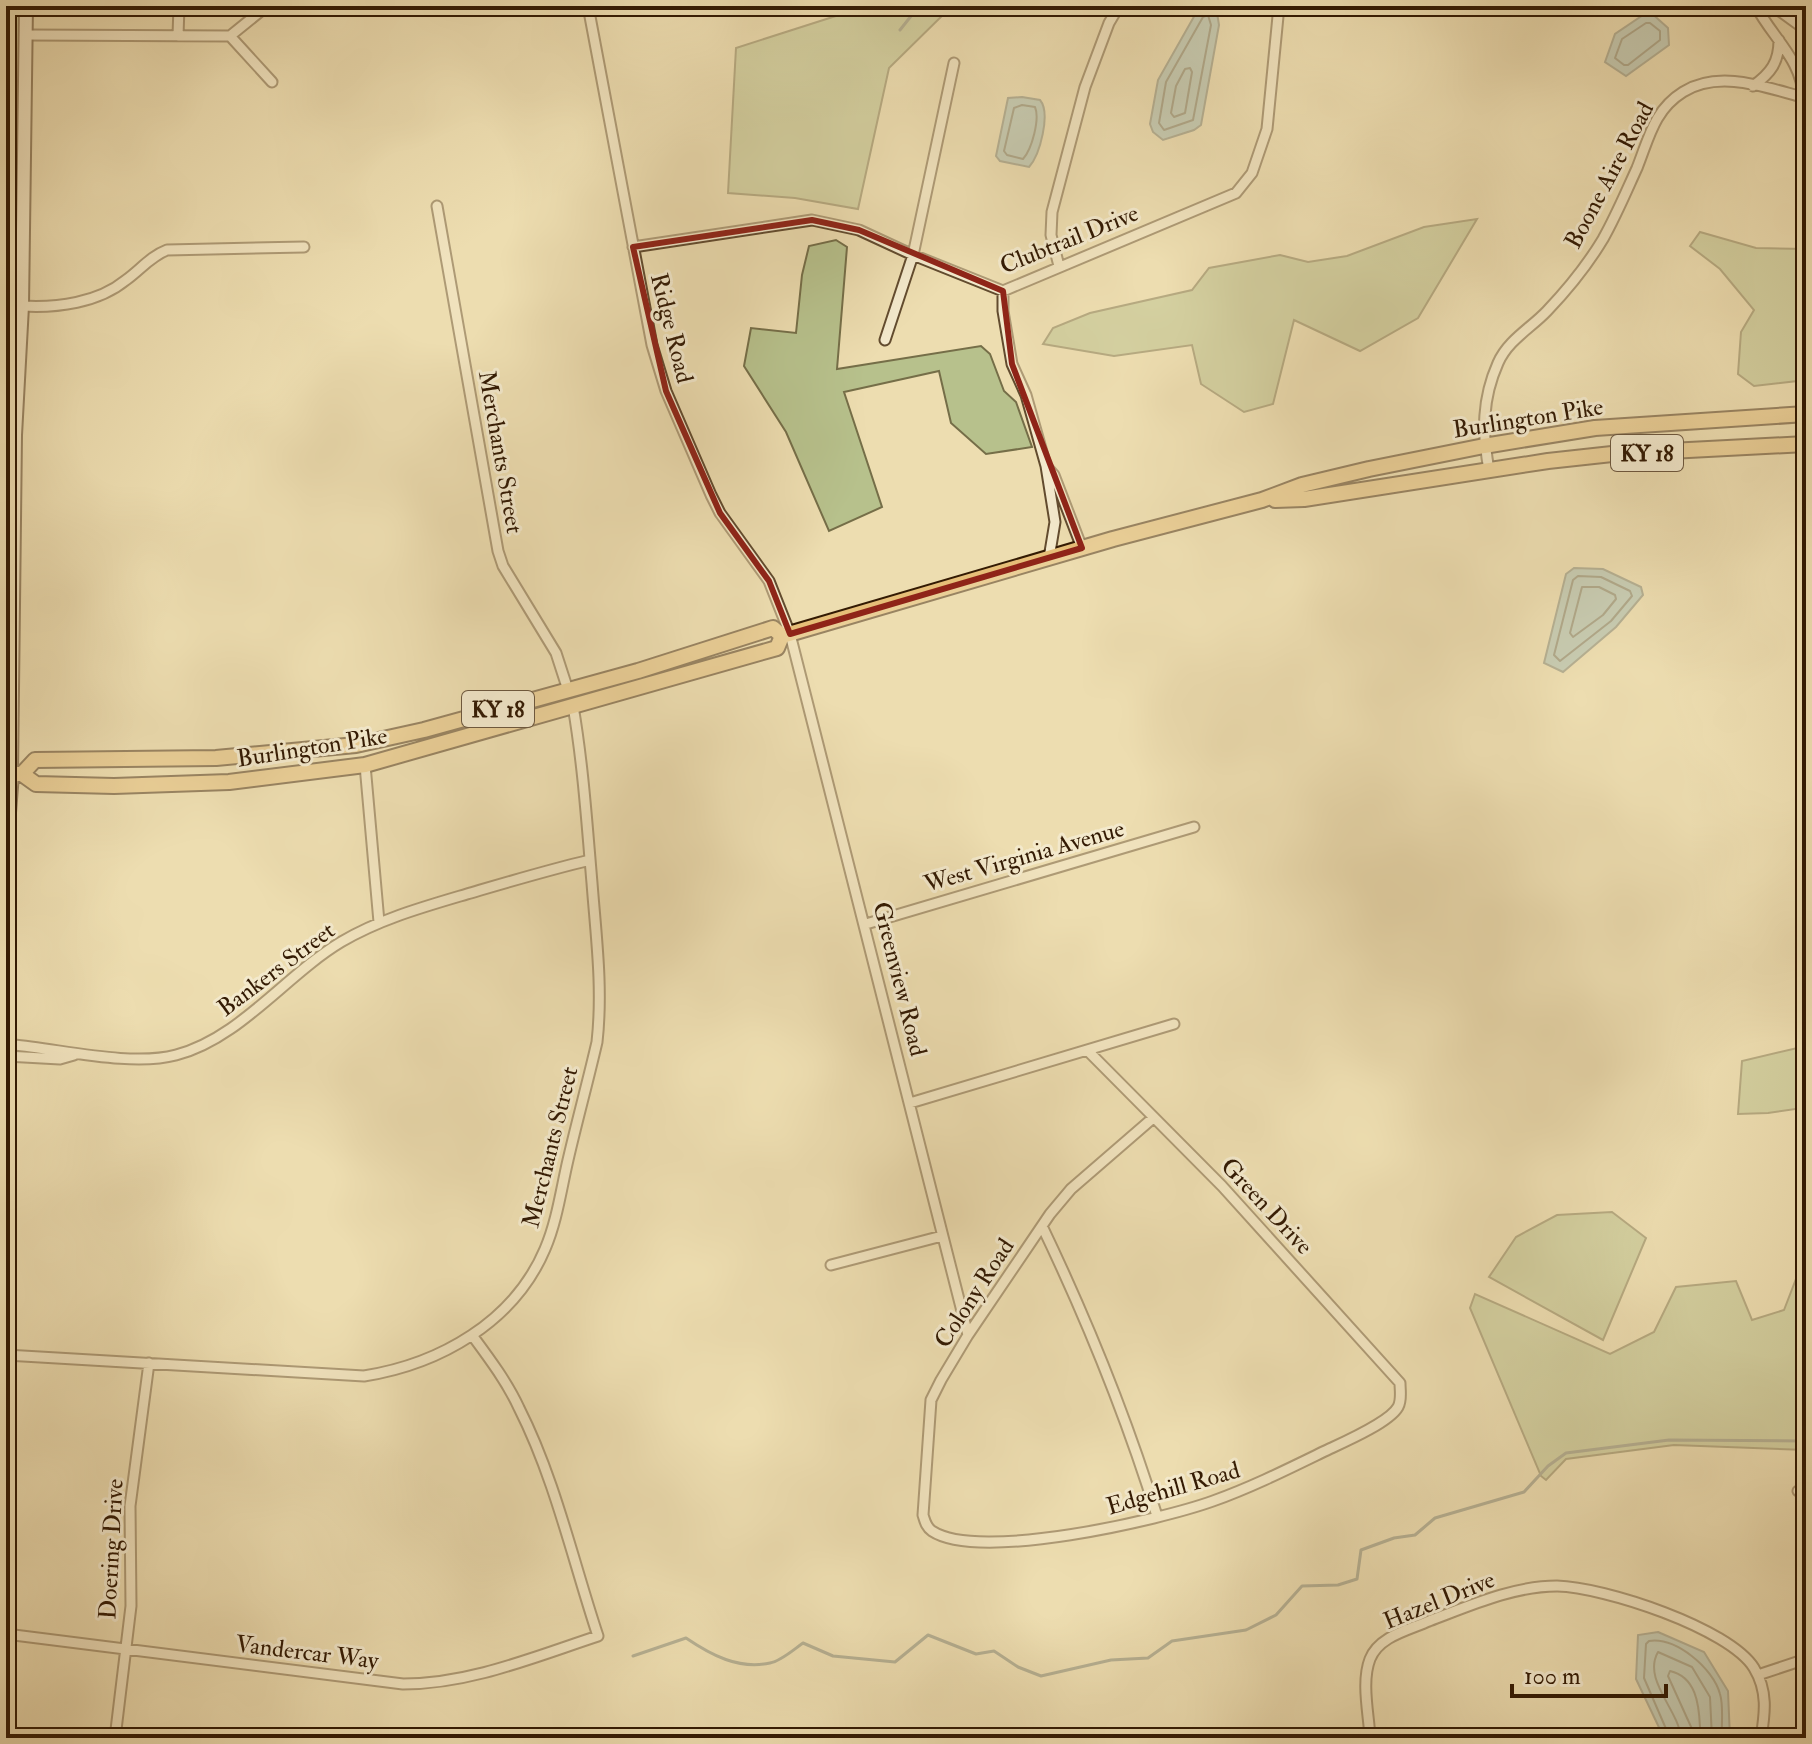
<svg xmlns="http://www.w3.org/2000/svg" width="1812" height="1744" viewBox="0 0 1812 1744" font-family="'IM FELL Double Pica',serif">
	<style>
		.green { fill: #b7c18c; stroke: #756e48; stroke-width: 2 }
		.water { fill: #9dbab5; stroke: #737a6e; stroke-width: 2 }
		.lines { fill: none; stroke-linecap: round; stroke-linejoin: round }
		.shore { stroke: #686a5c; stroke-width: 2 }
		.stream { stroke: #737a6e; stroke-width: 3 }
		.street-casing { stroke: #624b2e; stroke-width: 13 }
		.secondary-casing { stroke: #331a03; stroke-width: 16 }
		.primary-casing { stroke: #331a03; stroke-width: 18 }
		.street { stroke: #f3e9cc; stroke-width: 9 }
		.secondary { stroke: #f3e9cc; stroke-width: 12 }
		.primary { stroke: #e6be78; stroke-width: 14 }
		.marked { fill: none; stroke: #8f2418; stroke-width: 6; stroke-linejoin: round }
		.labels { text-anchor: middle; stroke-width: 6; stroke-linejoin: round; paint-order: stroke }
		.shield { fill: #f3e9cc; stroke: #6d583f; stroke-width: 2 }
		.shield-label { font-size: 22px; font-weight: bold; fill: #331a03 }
		.street-label { font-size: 24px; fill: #331a03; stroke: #f3e9cc }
	</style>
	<rect width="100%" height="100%" fill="#edddb0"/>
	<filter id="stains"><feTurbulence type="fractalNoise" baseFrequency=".0025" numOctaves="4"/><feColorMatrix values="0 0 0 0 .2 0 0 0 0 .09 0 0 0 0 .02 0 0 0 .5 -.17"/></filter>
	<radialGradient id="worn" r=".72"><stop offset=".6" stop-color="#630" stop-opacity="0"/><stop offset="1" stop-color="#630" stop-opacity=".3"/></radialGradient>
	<path class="green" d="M 6,6 L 26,6 L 22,252 L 6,250 Z
		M 867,6 L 952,6 L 889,68 L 858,209 L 795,198 L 728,193 L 736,48 Z
		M 1477,219 L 1418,318 L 1360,351 L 1294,320 L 1273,404 L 1244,412 L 1201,384 L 1192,345 L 1114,356 L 1043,344 L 1053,328 L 1090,313 L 1192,290 L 1209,268 L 1280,255 L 1308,262 L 1347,256 L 1424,227 Z
		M 1700,232 L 1756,248 L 1806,249 L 1806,380 L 1754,386 L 1738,374 L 1741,332 L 1754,310 L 1720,269 L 1690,246 Z
		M 836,240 L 847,247 L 837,369 L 981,346 L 990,354 L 1004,391 L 1016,402 L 1032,447 L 986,454 L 951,423 L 939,371 L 844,392 L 882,507 L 829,531 L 786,432 L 744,366 L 751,328 L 796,333 L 802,275 L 809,246 Z
		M 1806,1046 L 1806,1112 L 1802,1108 L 1768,1113 L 1738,1114 L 1742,1061 Z
		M 1612,1212 L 1646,1238 L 1603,1340 L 1489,1277 L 1516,1237 L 1557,1215 Z
		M 1806,1253 L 1806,1450 L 1674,1445 L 1566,1459 L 1546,1480 L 1541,1476 L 1470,1308 L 1475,1294 L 1610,1354 L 1654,1332 L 1676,1287 L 1736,1281 L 1752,1320 L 1784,1310 Z"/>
	<path class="water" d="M 1200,6 L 1216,6 L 1219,25 L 1201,125 L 1194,130 L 1163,140 L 1153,132 L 1150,124 L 1158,80 Z
		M 1649,11 L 1668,28 L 1669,45 L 1626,76 L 1605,62 L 1615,34 Z
		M 1022,97 L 1040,100 C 1051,113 1040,155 1029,167 L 1000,161 L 996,156 L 1008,98 Z
		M 1574,568 L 1603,569 L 1641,587 L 1643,595 L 1616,627 L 1563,672 L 1544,663 L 1566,574 Z
		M 1658,1632 L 1704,1652 L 1728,1691 L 1730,1738 L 1664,1738 L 1636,1679 L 1638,1635 Z"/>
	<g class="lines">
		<path class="shore" d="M 1208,15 L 1211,25 L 1193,120 L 1164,130 L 1159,123 L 1166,82 L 1203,17 Z
			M 1646,23 L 1650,23 L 1660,31 L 1660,40 L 1628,65 L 1624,65 L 1615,58 L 1622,39 Z
			M 1190,68 L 1192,72 L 1185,113 L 1174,117 L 1171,113 L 1176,86 L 1185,69 Z
			M 1022,105 L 1035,107 C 1040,119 1032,149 1023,159 L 1007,155 L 1004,151 L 1014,108 Z
			M 1578,576 L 1601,577 L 1630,591 L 1632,596 L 1611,621 L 1560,661 L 1554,655 L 1573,580 Z
			M 1582,587 L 1599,587 L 1615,595 L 1616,599 L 1603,615 L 1573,637 L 1570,633 Z
			M 1670,1671 C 1696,1677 1699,1704 1700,1727 L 1697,1731 L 1692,1729 L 1668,1676 Z
			M 1670,1738 L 1644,1678 L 1646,1644 L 1649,1641 C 1676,1637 1713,1668 1720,1694 C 1724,1707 1721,1724 1722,1738
			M 1681,1738 C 1679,1710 1642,1680 1658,1652 L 1692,1667 L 1710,1697 L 1712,1738"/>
		<path class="stream" d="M 900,30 L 919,6
			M 633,1656 L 686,1638 C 711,1655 739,1670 770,1663 C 781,1661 793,1650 803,1643 L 833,1656 L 895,1662 L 928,1635 L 976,1654 L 994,1651 L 1018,1667 L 1041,1676 L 1111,1660 L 1148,1658 L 1172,1641 L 1246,1630 L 1276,1615 L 1302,1586 L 1338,1585 L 1357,1579 L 1361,1550 L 1394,1538 L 1415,1535 L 1435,1518 L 1524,1492 L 1548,1466 L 1566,1453 L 1669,1440 L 1806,1441"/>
		<g class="street-casing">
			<path id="street" d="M 588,6 L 652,345 L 666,391 L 711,495 L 720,513 L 769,581 L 790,634 L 968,1335
				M 1756,6 C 1771,36 1803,61 1803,97
				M 1773,6 L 1806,30
				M 26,35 L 230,36 L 267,6
				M 178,36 L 179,6
				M 230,36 L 272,82
				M 1753,86 C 1771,73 1779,62 1779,40
				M 437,206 L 498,551 L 503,566 L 556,653 L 568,690
				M 633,247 L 812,220 L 859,230 L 913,255 L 1003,291 L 1236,193 L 1252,173 L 1267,129 L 1279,6
				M 1059,266 L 1051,235 L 1052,212 L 1085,87 L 1109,23 L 1119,6
				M 1003,291 L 1003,311 L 1012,364 L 1026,395 L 1046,466 L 1055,522 L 1049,558
				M 22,306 C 57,308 98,303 126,280 C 140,270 151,256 167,250 L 304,247
				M 885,340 L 913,255 L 954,63
				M 1046,466 L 1054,475 L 1082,548
				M 1489,470 C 1482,432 1482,399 1498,363 C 1508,340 1531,328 1547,311 C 1568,289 1588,264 1603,239 C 1616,216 1626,192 1637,168 C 1649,138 1654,110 1683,92 C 1720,69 1767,88 1806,98
				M 365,765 L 379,922
				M 866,924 L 1194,827
				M 6,1047 L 13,1045 C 60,1049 131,1067 176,1055 C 239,1039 286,975 341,942 C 380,919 423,907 467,894 C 508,882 548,870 590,860
				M 1088,1051 L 1222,1186 L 1400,1383 C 1400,1391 1402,1400 1398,1407 C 1389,1423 1342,1443 1325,1451 C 1288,1469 1252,1487 1213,1501 C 1160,1520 979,1562 932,1531 C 926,1527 925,1521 923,1515 L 931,1400 L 941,1380 L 968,1335 L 1050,1214 L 1071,1189 L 1153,1118
				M 6,1056 L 60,1059 L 74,1055
				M 910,1103 L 1174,1024
				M 1042,1226 C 1087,1320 1126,1416 1157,1516
				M 831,1265 L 942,1236
				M 6,1355 L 364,1376 C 440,1364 514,1322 545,1249 C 557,1221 561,1190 568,1160 C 577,1121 588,1081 597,1042 C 603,988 596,936 592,883 C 587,824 583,764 573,706
				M 1798,1491 L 1806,1496
				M 6,1634 L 403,1684 C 470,1684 534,1657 598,1636 C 573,1561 555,1479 519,1408 C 507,1382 489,1358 472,1335
				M 1758,1675 L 1806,1659
				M 115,1738 L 131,1606 L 130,1506 L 149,1363
				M 1370,1738 C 1369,1715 1361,1682 1370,1659 C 1379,1636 1409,1630 1429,1621 C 1469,1606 1513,1586 1557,1586 C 1604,1587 1729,1628 1754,1668 C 1768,1691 1765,1713 1761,1738
				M 1527,1738 L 1540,1735 L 1546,1738"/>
		</g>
		<g class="secondary-casing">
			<path id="secondary" d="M 11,774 L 15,435 L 22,306 L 26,6"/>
		</g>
		<g class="primary-casing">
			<path id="primary" d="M 1275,500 L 1304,499 L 1548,461 L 1612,454 L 1806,444
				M 6,774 L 22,774 L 36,784 L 114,786 L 229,782 L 365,765 L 777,648 L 782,636 L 1113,539 L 1262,500 L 1302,485 L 1369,469 L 1484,446 L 1595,428 L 1806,414
				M 22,774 L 35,760 L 216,758 L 356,745 L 424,730 L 638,671 L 773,628 L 782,636
				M 6,838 L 11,774"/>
		</g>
		<use href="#street" class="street"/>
		<use href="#secondary" class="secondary"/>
		<use href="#primary" class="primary"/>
	</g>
	<path d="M0 0H1812V1744H0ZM 812,220 L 859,230 L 1003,291 L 1012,364 L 1082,548 L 790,634 L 769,581 L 720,513 L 666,391 L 633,247 Z" fill="#edddb0" fill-opacity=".55" fill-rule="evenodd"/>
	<path class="marked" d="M 812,220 L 859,230 L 1003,291 L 1012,364 L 1082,548 L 790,634 L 769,581 L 720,513 L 666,391 L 633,247 Z"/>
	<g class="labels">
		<g class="shield">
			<rect x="1611" y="435" width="72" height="36" rx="6"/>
			<rect x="462" y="691" width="72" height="36" rx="6"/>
		</g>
		<g class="shield-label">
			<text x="1647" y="461">KY 18</text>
			<text x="498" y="717">KY 18</text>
		</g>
		<g class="street-label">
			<text transform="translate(1609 175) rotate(-62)" y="8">Boone Aire Road</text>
			<text transform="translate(1069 239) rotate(-22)" y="8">Clubtrail Drive</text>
			<text transform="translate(672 328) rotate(76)" y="8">Ridge Road</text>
			<text transform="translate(1528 418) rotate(-9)" y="8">Burlington Pike</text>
			<text transform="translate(501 452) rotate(80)" y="8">Merchants Street</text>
			<text transform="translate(312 747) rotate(-9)" y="8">Burlington Pike</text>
			<text transform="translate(1024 856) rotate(-16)" y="8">West Virginia Avenue</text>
			<text transform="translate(276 969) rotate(-37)" y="8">Bankers Street</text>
			<text transform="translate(900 979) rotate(76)" y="8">Greenview Road</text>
			<text transform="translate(550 1147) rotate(-76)" y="8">Merchants Street</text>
			<text transform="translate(1267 1206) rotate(47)" y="8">Green Drive</text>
			<text transform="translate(974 1293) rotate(-57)" y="8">Colony Road</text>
			<text transform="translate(1173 1488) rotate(-16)" y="8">Edgehill Road</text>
			<text transform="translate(111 1549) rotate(-87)" y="8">Doering Drive</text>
			<text transform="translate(1439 1600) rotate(-22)" y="8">Hazel Drive</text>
			<text transform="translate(307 1652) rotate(7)" y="8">Vandercar Way</text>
		</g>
	</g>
	<rect width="1812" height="1744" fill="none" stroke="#edddb0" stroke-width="32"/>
	<rect x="8" y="8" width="1796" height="1728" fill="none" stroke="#331a03" stroke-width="4"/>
	<rect x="16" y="16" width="1780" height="1712" fill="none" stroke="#331a03" stroke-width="2"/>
	<path d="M1512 1684v12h154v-12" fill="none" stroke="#331a03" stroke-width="4"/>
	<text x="1524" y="1684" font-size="24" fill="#331a03" stroke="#f3e9cc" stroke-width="6" paint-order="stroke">100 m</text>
	<rect width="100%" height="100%" filter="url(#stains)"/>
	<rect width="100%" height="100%" fill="url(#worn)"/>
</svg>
